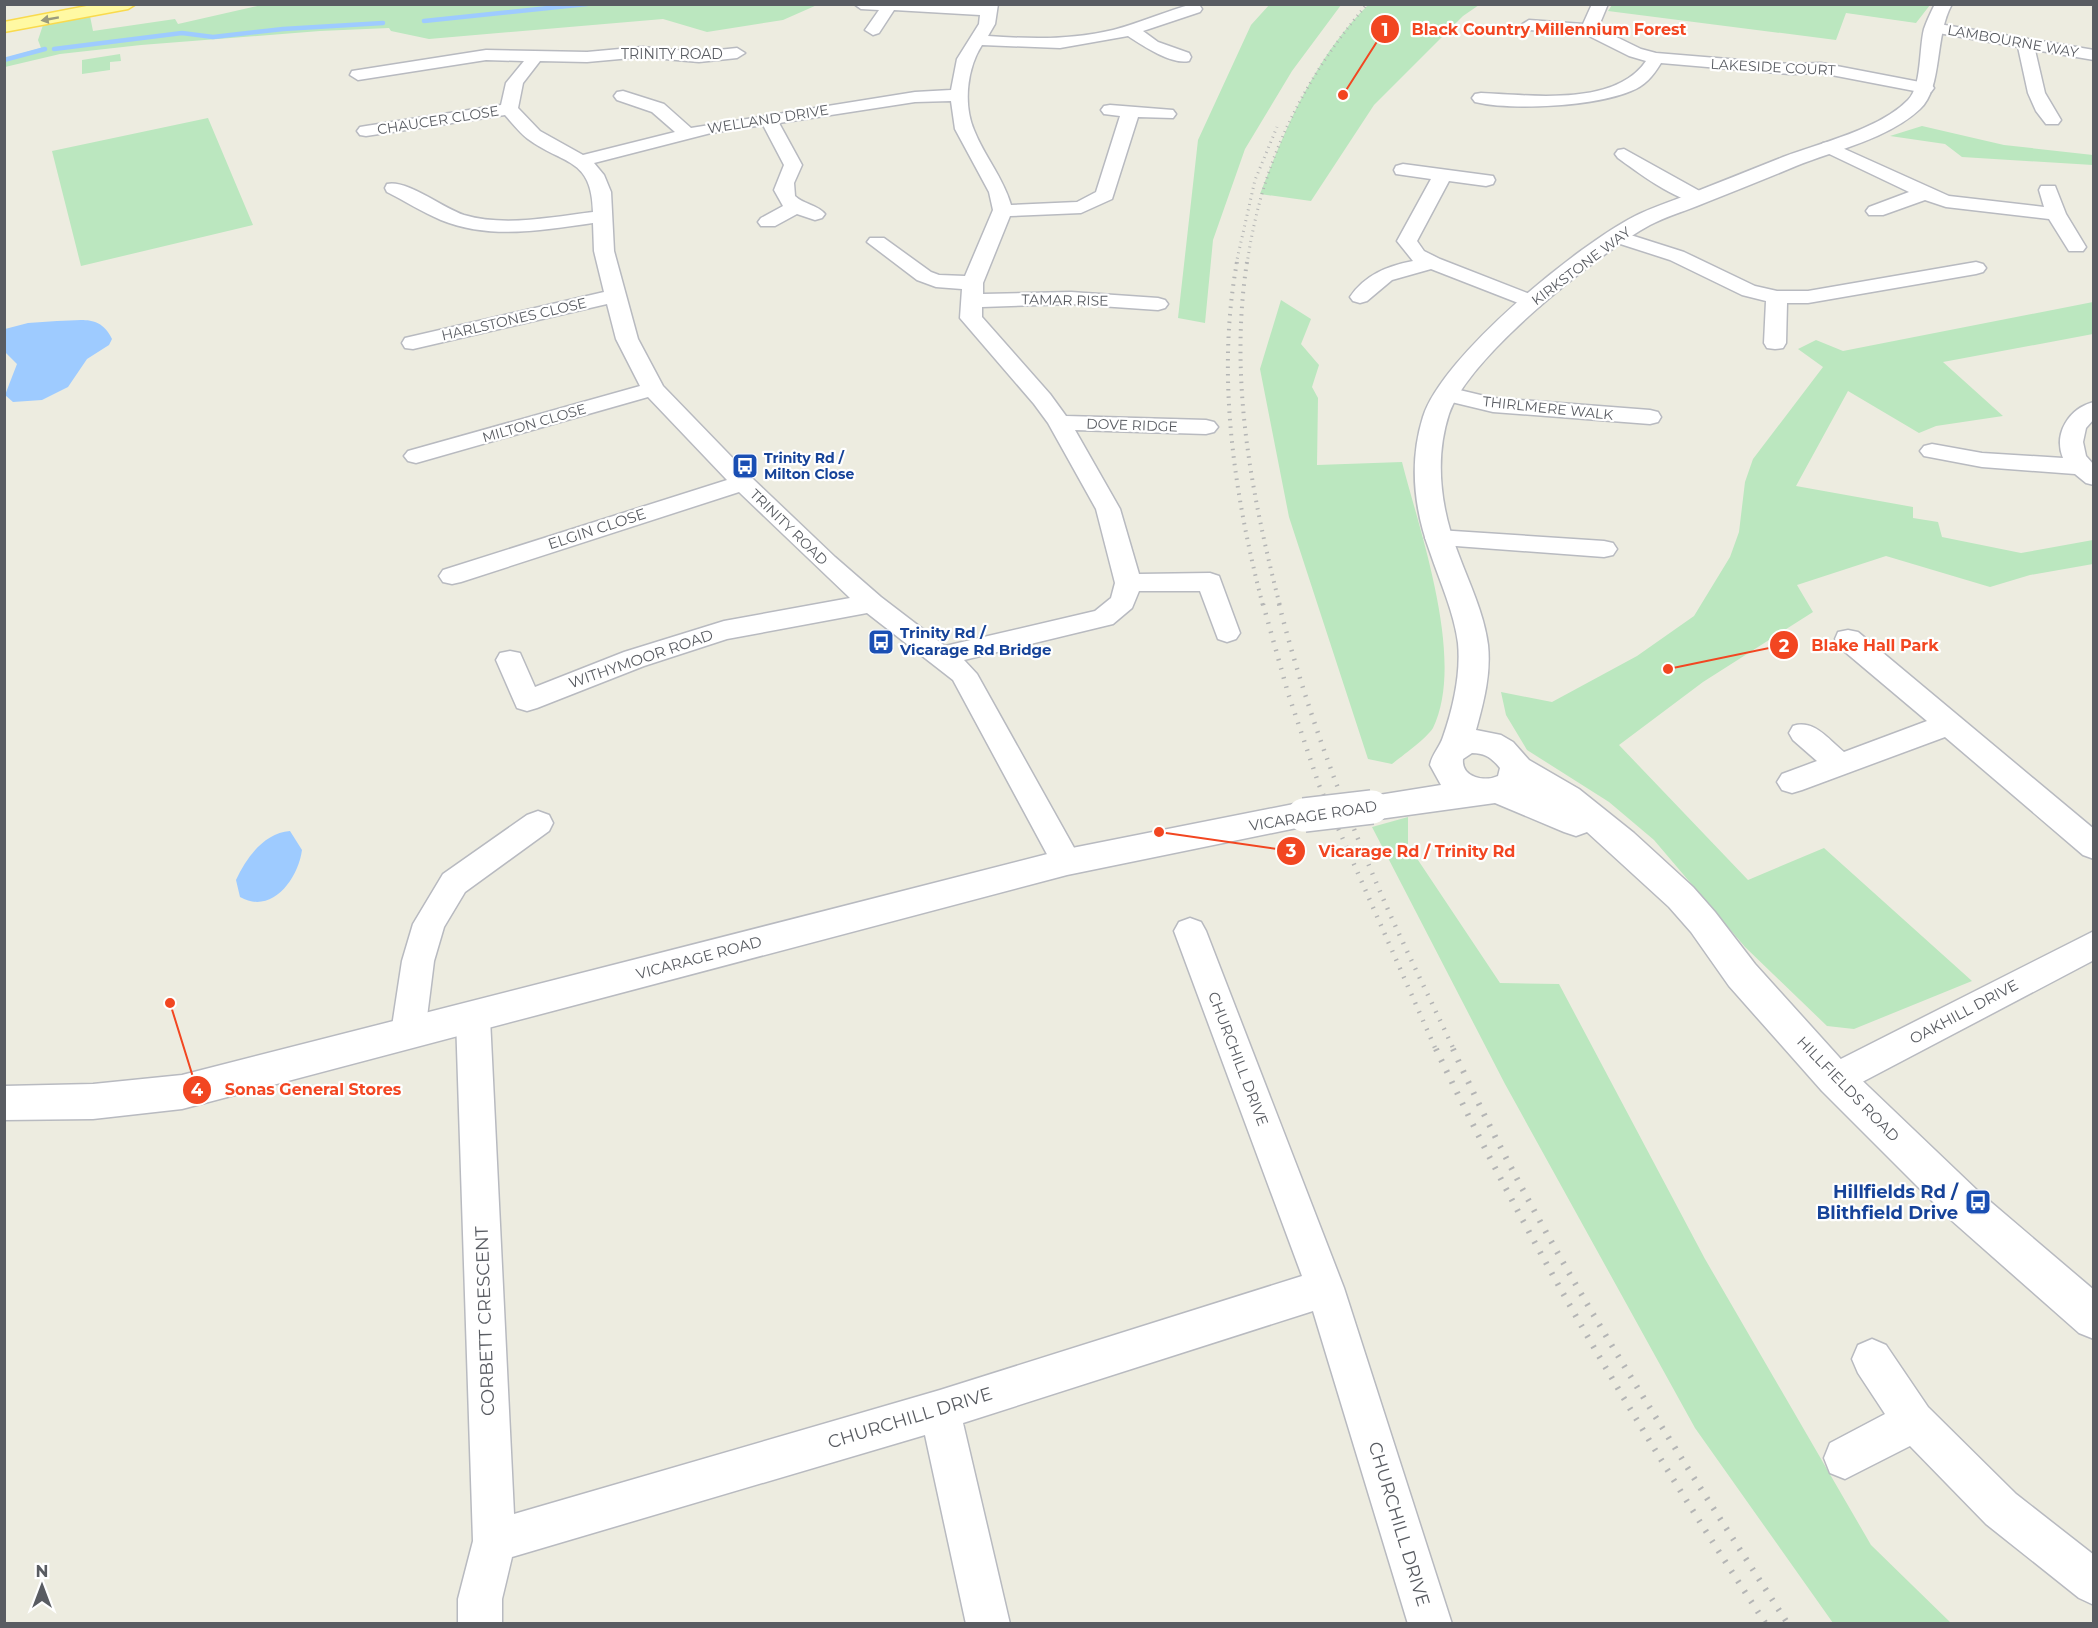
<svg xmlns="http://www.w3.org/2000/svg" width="2098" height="1628" viewBox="0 0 2098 1628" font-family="Montserrat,sans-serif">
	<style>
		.green { fill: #bbe7bf }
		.water { fill: #9ecbff }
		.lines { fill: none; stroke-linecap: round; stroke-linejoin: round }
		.stream { stroke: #9ecbff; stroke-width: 4.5 }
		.minor-casing { stroke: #b8bac0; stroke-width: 3 }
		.tertiary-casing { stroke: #b8bac0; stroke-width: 3 }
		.primary-casing { stroke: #f9da4d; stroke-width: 3 }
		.minor { fill: #fff; fill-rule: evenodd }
		.tertiary { fill: #fff; fill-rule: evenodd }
		.primary { fill: #fff9a3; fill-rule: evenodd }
		.rail-far3 { stroke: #b4b5b5; stroke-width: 3; stroke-dasharray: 1 4.5; stroke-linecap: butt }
		.rail-far2 { stroke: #b4b5b5; stroke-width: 4; stroke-dasharray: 1.5 6; stroke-linecap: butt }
		.rail-far1 { stroke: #b4b5b5; stroke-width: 4.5; stroke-dasharray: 1.5 8; stroke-linecap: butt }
		.rail { stroke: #b4b5b5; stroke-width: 6; stroke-dasharray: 2 10; stroke-linecap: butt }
		.tertiary-bridge-casing { stroke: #b8bac0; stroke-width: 36; stroke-linecap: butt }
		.tertiary-bridge { stroke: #fff; stroke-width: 33 }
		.oneway { fill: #9b9b7c }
		.labels { text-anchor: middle; stroke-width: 4.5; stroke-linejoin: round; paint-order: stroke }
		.far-street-label { font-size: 14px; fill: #595c62; stroke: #fff }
		.far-transit-label { font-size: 14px; font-weight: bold; fill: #164399; stroke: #fff; text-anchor: start }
		.street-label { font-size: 15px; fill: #595c62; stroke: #fff }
		.transit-label { font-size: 15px; font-weight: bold; fill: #164399; stroke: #fff; text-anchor: start }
		.near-transit-label { font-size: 18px; font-weight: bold; fill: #164399; stroke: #fff; text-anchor: end }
		.near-street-label { font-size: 18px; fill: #595c62; stroke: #fff }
		.leader { fill: none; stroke: #f24621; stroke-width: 2 }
		.callout-dot { fill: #f24621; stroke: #fff; stroke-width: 2 }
		.mark-label { font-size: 18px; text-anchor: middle; font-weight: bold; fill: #fff }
		.callout-label { font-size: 16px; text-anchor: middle; font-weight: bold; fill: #f24621; stroke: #fff; stroke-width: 4.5; stroke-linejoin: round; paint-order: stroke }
	</style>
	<rect width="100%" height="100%" fill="#edece0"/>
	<path class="green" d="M 266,4 L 817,5 L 783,20 L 707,32 L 663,19 L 429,39 L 391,31 L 389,28 L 320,31 L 141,45 L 60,54 L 5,67 L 5,58 L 41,48 L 38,40 L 43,25 L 90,16 L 93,31 L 175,19 L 178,24 Z
		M 1270,4 L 1341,5 L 1292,71 L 1245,149 L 1213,240 L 1205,323 L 1178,318 L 1198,140 L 1251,25 Z
		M 1368,5 L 1479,5 L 1463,16 L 1374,105 L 1311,201 L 1260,194 C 1287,125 1315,57 1368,5 Z
		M 1612,5 L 1612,4 L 1930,5 L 1916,23 L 1846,13 L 1836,40 L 1608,11 Z
		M 120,54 L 121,61 L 110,62 L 110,70 L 82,74 L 82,60 Z
		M 208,118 L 253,225 L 81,266 L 52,151 Z
		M 1922,126 L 2004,145 L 2093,155 L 2093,165 L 1962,157 L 1945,144 L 1890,136 Z
		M 1281,300 L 1311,319 L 1301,344 L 1319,365 L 1312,387 L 1318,398 L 1317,465 L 1402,462 C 1420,533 1466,660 1433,728 C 1427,738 1402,756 1392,764 L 1368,759 L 1289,517 L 1260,369 Z
		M 2093,302 L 2093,334 L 1943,362 L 2003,416 L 1936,426 L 1919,433 L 1848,391 L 1796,486 L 1913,507 L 1913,518 L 1938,522 L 1942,537 L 2021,553 L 2093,540 L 2093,564 L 2030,575 L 1990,587 L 1886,556 L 1797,585 L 1813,612 L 1703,682 L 1619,745 L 1748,880 L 1824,848 L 1972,981 L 1854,1029 L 1827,1026 L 1745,947 L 1654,840 L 1609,802 L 1527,750 L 1506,715 L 1501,692 L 1552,702 L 1637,656 L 1694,616 L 1730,557 L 1739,532 L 1745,482 L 1753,459 L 1823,367 L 1798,349 L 1816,340 L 1843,351 Z
		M 1408,817 L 1408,845 L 1500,983 L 1559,984 L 1705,1259 L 1871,1545 L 1951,1623 L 1833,1623 L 1695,1428 L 1505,1084 L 1372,827 Z"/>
	<path class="water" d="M 57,321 C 81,321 100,314 112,339 L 109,345 L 87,359 L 68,387 L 42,400 L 13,402 L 5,395 L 17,364 L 5,352 L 5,329 L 28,323 Z
		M 290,831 L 302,850 C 298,880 271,915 240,897 L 236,880 C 246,858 264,833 290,831 Z"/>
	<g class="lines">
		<path class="stream" d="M 424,21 L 587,4
			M 54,49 L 182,33 L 213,37 L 283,29 L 383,23
			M 4,60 L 45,49"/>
		<g class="minor-casing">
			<path id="minor" d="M 854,4 L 998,4 L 995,24 L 988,36 C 1030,39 1071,40 1113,30 C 1140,23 1166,11 1193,4 L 1200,6 L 1202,9 L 1200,12 L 1143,31 L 1158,42 L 1189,53 L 1191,57 L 1189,61 C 1171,65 1142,45 1128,36 L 1060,48 L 982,45 C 967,68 963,104 974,130 C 984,156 1003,177 1011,205 L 1077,202 L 1096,192 L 1120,116 L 1104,114 L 1101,110 L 1104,106 L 1110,105 L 1173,110 L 1176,114 L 1173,118 L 1138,117 L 1112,199 L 1081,213 L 1010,216 L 983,283 L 983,294 L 1071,292 L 1158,298 L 1165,300 L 1168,304 L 1165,308 L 1158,310 L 1071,304 L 982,307 L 982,317 L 1050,394 L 1066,416 L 1206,420 L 1214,422 L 1218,427 L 1214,432 L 1206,434 L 1075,430 L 1120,509 L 1139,574 L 1210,573 L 1219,576 L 1240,633 L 1236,639 L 1227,642 L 1218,639 L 1200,591 L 1139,591 L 1132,608 L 1113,624 L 964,660 L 977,674 L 1082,862 L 1078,871 L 1067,874 L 1056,871 L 953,680 L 867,613 L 727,639 L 644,666 L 537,708 L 527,711 L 517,708 L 496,660 L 500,653 L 510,651 L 520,653 L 535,687 L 624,652 L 724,621 L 850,598 L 739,492 L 461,582 L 452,584 L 443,582 L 439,576 L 443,570 L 727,480 L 648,397 L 416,463 L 408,461 L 404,456 L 408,451 L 640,386 L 616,339 L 607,304 L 413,349 L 405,348 L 402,343 L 405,338 L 604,292 L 594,251 L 593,223 C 543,230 490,240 441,220 C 422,212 405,201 387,192 L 385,188 L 387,184 C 406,179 443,208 464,215 C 505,227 551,217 593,212 C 592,157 563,165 528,139 C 520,133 512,123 505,115 L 366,136 L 360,135 L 357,131 L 360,127 L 366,126 L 501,105 L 506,83 L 524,61 L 486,60 L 358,80 L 350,75 L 352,71 L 486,50 L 587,52 L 642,47 L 699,52 L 737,48 L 745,53 L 737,58 L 699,62 L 642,57 L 587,62 L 540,61 L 523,83 L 518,108 L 540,131 L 583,155 L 675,132 L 652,112 L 617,100 L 614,96 L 617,92 L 623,91 L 664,104 L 691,128 L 915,92 L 951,90 L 957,59 L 979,24 L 980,15 L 894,10 L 879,33 L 873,35 L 865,30 L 879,10 L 861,9 ZM 951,101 L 955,129 L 989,192 L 993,210 L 965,276 L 939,275 L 931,272 L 884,238 L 870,238 L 867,242 L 917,280 L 936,287 L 962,289 L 960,318 L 1034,404 L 1048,423 L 1096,509 L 1115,583 L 1111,598 L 1095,611 L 945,646 L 881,597 L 835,557 L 752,478 L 663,386 L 638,339 L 614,251 L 611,192 L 604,175 L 594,163 L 711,133 L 763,125 L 784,165 L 774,190 L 783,206 L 761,218 L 758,222 L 761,226 L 775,226 L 797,214 L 815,220 L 822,218 L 825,214 C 818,205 803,204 795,196 L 794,183 L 802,165 L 779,123 L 915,102 Z
				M 1592,4 L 1608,4 L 1598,28 L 1641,49 L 1656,53 L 1790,64 L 1821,63 L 1925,83 L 1931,84 L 1934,88 L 1931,92 L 1925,93 L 1821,73 L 1790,74 L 1661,63 C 1653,76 1645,86 1631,91 C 1596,106 1512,111 1475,102 L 1472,98 L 1475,94 L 1481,93 C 1530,95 1615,107 1646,61 L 1629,56 L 1585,34 L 1529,30 L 1521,25 L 1529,20 L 1583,24 Z
				M 1933,23 L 2094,50 L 2094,60 L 2035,50 L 2045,93 L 2061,120 L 2058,124 L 2046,124 L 2036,111 L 2028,93 L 2018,47 L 1927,31 L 1925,28 L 1927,25 Z
				M 1829,142 L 1949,196 L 2044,207 L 2039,190 L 2041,186 L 2055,186 L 2066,214 L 2086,247 L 2083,251 L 2069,251 L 2049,219 L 1946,207 L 1925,200 L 1883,215 L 1869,215 L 1866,211 L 1869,207 L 1909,192 L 1823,151 L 1820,147 L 1823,143 Z
				M 1624,149 L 1705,194 L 1708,198 L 1705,202 C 1683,207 1636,171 1618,158 L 1615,154 L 1618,150 Z
				M 1403,164 L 1493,176 L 1495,180 L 1493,184 L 1486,186 L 1449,181 L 1417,241 L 1424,251 L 1440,259 L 1540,298 L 1543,302 L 1540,306 L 1533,308 L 1526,306 L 1431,269 L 1392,280 L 1367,301 L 1360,303 L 1353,301 L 1350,297 C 1365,275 1387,266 1413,261 L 1397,241 L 1431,179 L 1396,174 L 1394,170 L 1396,166 Z
				M 1618,231 L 1684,252 L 1755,286 L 1777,291 L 1808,291 L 1976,262 L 1983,264 L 1986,268 L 1983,272 L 1976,274 L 1808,303 L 1787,303 L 1786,343 L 1783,348 L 1775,349 L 1767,348 L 1764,343 L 1766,301 L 1742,295 L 1670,260 L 1611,241 L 1608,237 L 1611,233 Z
				M 1447,387 L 1493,398 L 1650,410 L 1658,412 L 1661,417 L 1658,422 L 1650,424 L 1493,412 L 1439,399 L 1436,394 L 1439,389 Z
				M 2094,402 L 2094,419 L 2086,428 L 2083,442 L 2086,456 L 2094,465 L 2094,485 L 2086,483 L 2075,474 L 1982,467 L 1924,456 L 1920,451 L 1924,446 L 1932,444 L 1982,453 L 2063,458 C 2053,434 2069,408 2094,402 Z
				M 1438,530 L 1604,541 L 1613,543 L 1617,549 L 1613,555 L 1604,557 L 1429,544 L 1425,538 L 1429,532 Z
				M 1848,630 L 1858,632 L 2094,829 L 2094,859 L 2083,855 L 1945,737 L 1802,790 L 1792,793 L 1782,790 L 1777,782 L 1782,774 L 1817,761 L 1793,740 L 1789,733 L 1793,726 C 1814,719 1828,739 1844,752 L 1927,721 L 1838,646 L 1835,639 L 1838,632 Z
				M 538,811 L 549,815 L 553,823 L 549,831 L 465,892 L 444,927 L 434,961 L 425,1033 L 420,1043 L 408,1048 L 396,1043 L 391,1033 L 402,961 L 413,924 L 443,874 L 527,815 Z
				M 1190,918 L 1201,922 L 1206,931 L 1344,1288 L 1452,1624 L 1408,1624 L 1313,1311 L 963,1423 L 1010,1624 L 966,1624 L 925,1435 L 512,1557 L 502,1599 L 502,1624 L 458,1624 L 458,1599 L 473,1541 L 456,1018 L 461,1008 L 473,1004 L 485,1008 L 490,1018 L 514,1514 L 940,1390 L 1302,1276 L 1174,931 L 1179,922 Z
				M 2094,931 L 2094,960 L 1847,1090 L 1835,1094 L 1823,1090 L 1818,1079 L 1823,1068 Z
				M 1872,1339 L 1886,1345 L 1928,1407 L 2016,1494 L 2094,1555 L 2094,1605 L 2079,1598 L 1986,1524 L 1910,1446 L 1845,1479 L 1830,1473 L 1824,1458 L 1830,1443 L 1885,1414 L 1858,1373 L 1852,1359 L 1858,1345 Z"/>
		</g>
		<g class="tertiary-casing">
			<path id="tertiary" d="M 1935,4 L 1952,4 C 1934,36 1943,88 1920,109 C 1888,139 1836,150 1796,166 C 1763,180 1730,193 1697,206 C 1682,212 1665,217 1650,225 C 1597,254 1468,357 1449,414 C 1434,460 1441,510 1458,553 C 1469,583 1484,613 1488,645 C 1491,674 1484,701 1476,730 L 1501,735 L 1513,742 L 1529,760 L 1579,789 L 1634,833 L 1693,887 L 1715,912 L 1755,964 L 1848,1067 L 1979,1192 L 2094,1290 L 2094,1339 L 2079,1333 L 1951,1220 L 1822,1091 L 1729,986 L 1691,932 L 1669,907 L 1587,832 L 1576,836 L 1564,832 L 1495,803 L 1372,820 L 1360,816 L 1356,807 L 1360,798 L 1441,785 L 1430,765 C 1432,754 1440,747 1443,737 C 1453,708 1461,674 1458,643 C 1454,612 1440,582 1430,552 C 1414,509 1409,462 1423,417 C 1442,356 1578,245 1635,216 C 1651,208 1669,202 1685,196 C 1718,183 1750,170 1783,157 C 1820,143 1880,129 1908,100 C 1922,86 1919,48 1924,29 C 1927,20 1931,12 1935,4 ZM 1472,753 C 1485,753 1492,758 1500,768 L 1498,776 C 1485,782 1461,778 1463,759 Z
				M 1304,802 L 1316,806 L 1321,815 L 1316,824 L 1067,875 L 182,1109 L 93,1119 L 4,1120 L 4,1086 L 93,1084 L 182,1075 L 1067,849 Z"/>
		</g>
		<g class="primary-casing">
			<path id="primary" d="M 97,4 L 136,4 L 128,9 L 4,32 L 4,22 Z"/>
		</g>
		<use href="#minor" class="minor"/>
		<use href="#tertiary" class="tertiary"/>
		<use href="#primary" class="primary"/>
		<path class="rail-far3" d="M 1236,264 L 1255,180 L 1277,127
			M 1247,264 C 1262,161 1301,83 1367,4"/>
		<path class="rail-far2" d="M 1237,262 C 1216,376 1234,494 1263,606
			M 1247,262 C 1229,378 1251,493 1280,606"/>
		<path class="rail-far1" d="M 1263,604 L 1288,693 L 1319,785 L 1436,1050
			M 1279,604 C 1304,702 1339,796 1379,889 C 1402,943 1429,996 1454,1050"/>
		<path class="rail" d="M 1436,1049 C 1531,1249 1644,1439 1766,1624
			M 1453,1049 C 1545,1251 1668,1438 1788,1624"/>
		<g class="tertiary-bridge-casing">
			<path id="tertiary-bridge" d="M 1304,815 L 1372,807"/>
		</g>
		<use href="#tertiary-bridge" class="tertiary-bridge"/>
	</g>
	<defs><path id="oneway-solid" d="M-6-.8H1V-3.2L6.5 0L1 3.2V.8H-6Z" transform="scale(1.5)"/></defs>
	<use class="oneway" href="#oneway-solid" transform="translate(50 19) rotate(170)"/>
	<defs>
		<g id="bus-square" transform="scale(1.35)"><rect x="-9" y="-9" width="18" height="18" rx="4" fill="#1a4fb4" stroke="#fff"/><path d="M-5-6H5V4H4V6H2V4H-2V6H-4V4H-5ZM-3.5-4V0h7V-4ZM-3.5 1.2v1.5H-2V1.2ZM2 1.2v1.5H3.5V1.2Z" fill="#fff"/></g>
	</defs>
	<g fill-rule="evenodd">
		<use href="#bus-square" x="745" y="466"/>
		<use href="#bus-square" x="881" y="642"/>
		<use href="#bus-square" x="1978" y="1202"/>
	</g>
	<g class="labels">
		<g class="far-street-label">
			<text transform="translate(2013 41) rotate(10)" y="5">LAMBOURNE WAY</text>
			<text x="672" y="59">TRINITY ROAD</text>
			<text transform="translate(1773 67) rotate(3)" y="5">LAKESIDE COURT</text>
			<text transform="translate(768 119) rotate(-9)" y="5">WELLAND DRIVE</text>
			<text transform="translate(438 120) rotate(-9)" y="5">CHAUCER CLOSE</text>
			<text transform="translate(1581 266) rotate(-37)" y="5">KIRKSTONE WAY</text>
			<text transform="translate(1065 300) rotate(1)" y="5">TAMAR RISE</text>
			<text transform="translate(514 319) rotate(-13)" y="5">HARLSTONES CLOSE</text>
			<text transform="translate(1548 408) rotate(6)" y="5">THIRLMERE WALK</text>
			<text transform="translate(534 423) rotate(-16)" y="5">MILTON CLOSE</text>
			<text transform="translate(1132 425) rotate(2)" y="5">DOVE RIDGE</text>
			<text transform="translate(789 527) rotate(44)" y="5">TRINITY ROAD</text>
		</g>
		<g class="far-transit-label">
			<text x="764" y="463">Trinity Rd /<tspan x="764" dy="16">Milton Close</tspan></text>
		</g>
		<g class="street-label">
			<text transform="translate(597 529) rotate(-18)" y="5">ELGIN CLOSE</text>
			<text transform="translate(641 659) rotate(-19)" y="5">WITHYMOOR ROAD</text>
			<text transform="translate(1313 816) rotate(-9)" y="5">VICARAGE ROAD</text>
			<text transform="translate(699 958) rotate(-15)" y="5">VICARAGE ROAD</text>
			<text transform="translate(1964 1012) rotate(-28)" y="5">OAKHILL DRIVE</text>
			<text transform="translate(1238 1059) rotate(69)" y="5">CHURCHILL DRIVE</text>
			<text transform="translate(1848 1089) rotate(46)" y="5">HILLFIELDS ROAD</text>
		</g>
		<g class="transit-label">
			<text x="900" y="638">Trinity Rd /<tspan x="900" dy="17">Vicarage Rd Bridge</tspan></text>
		</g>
		<g class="near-transit-label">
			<text x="1958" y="1198">Hillfields Rd /<tspan x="1958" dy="21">Blithfield Drive</tspan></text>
		</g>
		<g class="near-street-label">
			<text transform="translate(485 1321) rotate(-92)" y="6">CORBETT CRESCENT</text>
			<text transform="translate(910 1418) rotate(-17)" y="6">CHURCHILL DRIVE</text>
			<text transform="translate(1399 1524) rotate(73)" y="6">CHURCHILL DRIVE</text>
		</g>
	</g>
	<path class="leader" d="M1343 95L1385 29M1668 669L1784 645M1159 832L1291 851M170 1003L197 1090"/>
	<g class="callout-dot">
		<circle cx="1343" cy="95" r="6"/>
		<circle cx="1668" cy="669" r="6"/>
		<circle cx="1159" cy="832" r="6"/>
		<circle cx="170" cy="1003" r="6"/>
		<circle cx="1385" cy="29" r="15"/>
		<circle cx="1784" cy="645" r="15"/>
		<circle cx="1291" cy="851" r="15"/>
		<circle cx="197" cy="1090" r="15"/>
	</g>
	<g class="mark-label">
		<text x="1385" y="36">1</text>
		<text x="1784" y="652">2</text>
		<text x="1291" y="857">3</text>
		<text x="197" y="1096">4</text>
	</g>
	<g class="callout-label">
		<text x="1549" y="35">Black Country Millennium Forest</text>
		<text x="1875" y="651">Blake Hall Park</text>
		<text x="1417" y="857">Vicarage Rd / Trinity Rd</text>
		<text x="313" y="1095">Sonas General Stores</text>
	</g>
	<rect width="2098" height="1628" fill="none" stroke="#595c62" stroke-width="12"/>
	<g transform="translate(42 1586)" stroke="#ffffff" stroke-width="4.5" paint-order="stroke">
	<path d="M0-4.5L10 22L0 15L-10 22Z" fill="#595c62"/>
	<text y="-9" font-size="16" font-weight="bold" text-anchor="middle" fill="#595c62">N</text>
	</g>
</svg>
